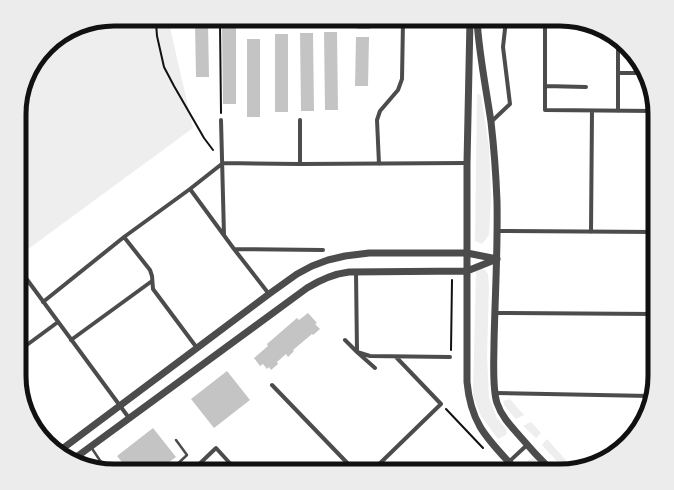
<svg xmlns="http://www.w3.org/2000/svg" width="674" height="490" viewBox="0 0 674 490" font-family="'Work Sans',sans-serif">
	<style>
		.green { fill: #eee }
		.building { fill: #c4c4c4 }
		.lines { fill: none; stroke-linecap: round; stroke-linejoin: round }
		.path { stroke: #111; stroke-width: 2 }
		.service { stroke: #4c4c4c; stroke-width: 2.5 }
		.minor { stroke: #4c4c4c; stroke-width: 4 }
		.tertiary { stroke: #4c4c4c; stroke-width: 7 }
		.rim { fill: none; stroke: #111; stroke-width: 5 }
	</style>
	<rect width="100%" height="100%" fill="#fff"/>
	<path class="green" d="M 169,23 L 193,128 L 20,255 L 20,101 L 32,67 L 51,42 L 83,24 Z
		M 477,94 L 481,95 L 489,147 L 491,197 L 489,235 L 482,244 L 475,241 Z
		M 480,268 L 485,270 L 488,274 L 489,288 L 487,355 L 489,398 L 497,418 L 507,430 L 506,435 L 498,439 L 481,416 L 473,395 L 476,269 Z
		M 510,399 L 524,415 L 516,419 L 504,405 L 503,401 Z
		M 531,422 L 541,433 L 536,438 L 523,426 Z
		M 547,439 L 573,468 L 565,470 L 564,469 L 542,445 Z
		M 534,458 L 547,471 L 532,471 L 527,466 L 528,460 Z"/>
	<path class="building" d="M 357,21 L 370,21 L 370,29 L 357,29 Z
		M 246,22 L 259,22 L 259,26 L 246,27 Z
		M 272,22 L 284,22 L 284,26 L 272,26 Z
		M 300,22 L 313,22 L 313,26 L 300,25 Z
		M 325,22 L 338,22 L 338,25 L 325,25 Z
		M 195,23 L 208,23 L 209,77 L 196,77 Z
		M 222,26 L 236,26 L 236,104 L 223,104 Z
		M 324,32 L 337,32 L 338,110 L 325,110 Z
		M 300,33 L 313,33 L 314,111 L 301,111 Z
		M 275,34 L 288,34 L 288,112 L 275,112 Z
		M 356,37 L 369,37 L 368,86 L 355,86 Z
		M 247,39 L 260,39 L 260,117 L 247,117 Z
		M 308,313 L 317,323 L 315,324 L 320,329 L 313,335 L 312,334 L 293,350 L 294,351 L 288,357 L 286,354 L 277,362 L 278,364 L 271,370 L 269,367 L 267,369 L 263,364 L 260,366 L 254,358 L 268,346 L 267,344 L 297,318 L 299,320 Z
		M 227,371 L 250,400 L 214,428 L 191,399 Z
		M 153,428 L 176,457 L 157,471 L 129,471 L 117,456 Z"/>
	<g class="lines">
		<path class="path" d="M 156,23 L 157,36 L 164,67 L 174,86 L 204,138 L 213,150
			M 220,23 L 221,113
			M 451,350 L 452,280
			M 446,409 L 483,448"/>
		<path class="service" d="M 91,447 L 107,471
			M 170,471 L 187,455 L 176,440"/>
		<path class="minor" d="M 545,19 L 545,110 L 655,111
			M 618,73 L 646,73
			M 545,86 L 586,87
			M 618,111 L 618,39
			M 221,120 L 224,235
			M 300,120 L 300,164
			M 491,122 L 510,104 L 503,47 L 506,20
			M 223,163 L 300,164 L 467,163
			M 379,164 L 377,120 L 380,111 L 398,90 L 402,79 L 403,21
			M 190,189 L 234,249 L 269,294
			M 497,231 L 655,232
			M 591,232 L 592,111
			M 124,237 L 150,270 L 152,276 L 153,289 L 197,348
			M 234,249 L 323,250
			M 20,270 L 129,418
			M 356,272 L 357,352 L 370,356 L 450,357
			M 43,302 L 124,237 L 190,189 L 223,163
			M 495,313 L 655,314
			M 71,340 L 152,281
			M 345,340 L 357,352 L 375,368
			M 20,350 L 58,322
			M 272,385 L 355,471
			M 495,393 L 650,396
			M 30,420 L 41,434
			M 192,471 L 216,448 L 237,471
			M 372,471 L 441,404 L 396,357
			M 499,471 L 527,445"/>
		<path class="tertiary" d="M 470,20 L 467,163 L 467,382 C 471,426 489,440 517,471
			M 477,20 C 479,54 486,88 491,122 C 494,148 496,175 497,201 C 498,248 495,296 494,343 C 494,360 492,388 497,403 C 501,415 509,424 517,433 C 528,446 540,459 552,471
			M 58,452 L 197,348 L 269,294 L 297,274 L 312,266 L 328,260 L 345,256 L 369,253 L 467,253 L 497,259
			M 75,458 L 307,288 C 320,280 333,274 349,272 L 467,271 L 497,259"/>
	</g>
	<path d="M0 0H674V490H0ZM114 26H560A88 88 0 0 1 648 114V376A88 88 0 0 1 560 464H114A88 88 0 0 1 26 376V114A88 88 0 0 1 114 26Z" fill="#ececec" fill-rule="evenodd"/>
	<path class="rim" d="M114 26H560A88 88 0 0 1 648 114V376A88 88 0 0 1 560 464H114A88 88 0 0 1 26 376V114A88 88 0 0 1 114 26Z"/>
</svg>
